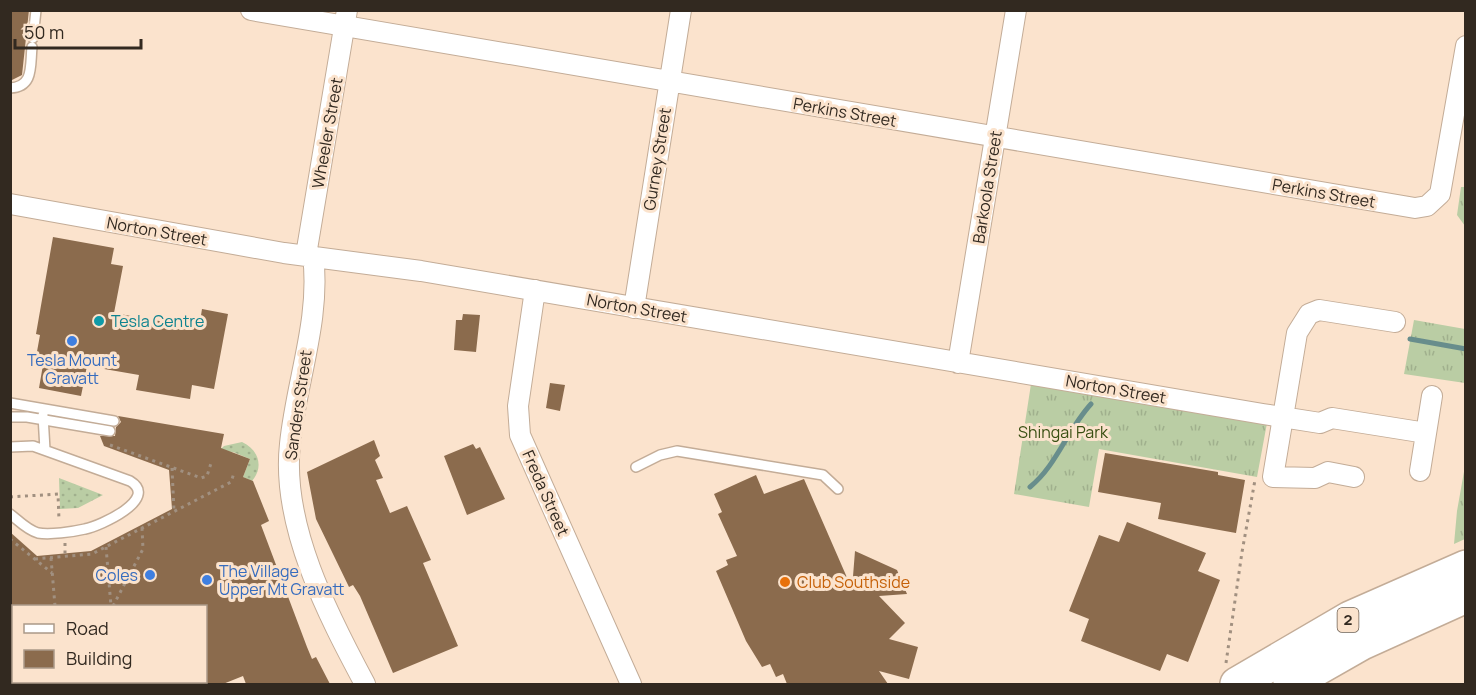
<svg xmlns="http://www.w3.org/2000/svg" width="1476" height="695" viewBox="0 0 1476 695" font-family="Manrope,sans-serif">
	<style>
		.grass { fill: url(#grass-tufts) }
		.garden { fill: url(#garden-dots) }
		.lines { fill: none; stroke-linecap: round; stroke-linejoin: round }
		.stream { stroke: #688d8c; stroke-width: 5 }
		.building { fill: #8b6b4d }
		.lane-casing { stroke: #c3ac97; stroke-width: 12 }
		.street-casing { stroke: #c3ac97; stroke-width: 22 }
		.highway-casing { stroke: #c3ac97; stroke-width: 36 }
		.path { stroke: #a19080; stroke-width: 3; stroke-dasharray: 3 4.5; stroke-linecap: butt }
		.lane { stroke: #fff; stroke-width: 9 }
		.street { stroke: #fff; stroke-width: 20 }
		.highway { stroke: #fff; stroke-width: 33 }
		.culture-dot { fill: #0f9aa8; stroke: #fbe3cd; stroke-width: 2 }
		.shop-dot { fill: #3f7fe0; stroke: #fbe3cd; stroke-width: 2 }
		.food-dot { fill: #e8710a; stroke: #fbe3cd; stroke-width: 2 }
		.labels { text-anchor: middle; stroke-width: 6; stroke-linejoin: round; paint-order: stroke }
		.shield { fill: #fbe3cd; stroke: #6e6154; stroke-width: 1.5 }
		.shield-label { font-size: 15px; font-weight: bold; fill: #322920 }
		.street-label { font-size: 16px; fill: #322920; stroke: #fbe3cd }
		.culture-label { font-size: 16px; fill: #0d838f; stroke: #fbe3cd; text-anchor: start }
		.shop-label { font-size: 16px; fill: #366cbe; stroke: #fbe3cd }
		.park-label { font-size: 16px; fill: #394f12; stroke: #fbe3cd }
		.food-label { font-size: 16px; fill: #c56008; stroke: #fbe3cd; text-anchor: start }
	</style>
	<defs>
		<pattern id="grass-tufts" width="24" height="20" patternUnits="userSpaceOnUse" patternTransform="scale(1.5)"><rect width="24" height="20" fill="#bacda4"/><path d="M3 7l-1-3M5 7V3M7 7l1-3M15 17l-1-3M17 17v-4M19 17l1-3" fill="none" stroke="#a0b08d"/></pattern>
		<pattern id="garden-dots" width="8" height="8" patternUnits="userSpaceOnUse" patternTransform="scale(1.5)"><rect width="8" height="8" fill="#bacda4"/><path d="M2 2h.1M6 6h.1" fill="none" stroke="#a0b08d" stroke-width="1.8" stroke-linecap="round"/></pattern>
	</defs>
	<rect width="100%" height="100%" fill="#fbe3cd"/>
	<path class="grass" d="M 1461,187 L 1465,187 L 1465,226 L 1457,215 Z
		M 1414,320 L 1465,329 L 1465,383 L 1404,374 Z
		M 1031,384 L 1267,423 L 1257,477 L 1099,449 L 1089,507 L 1014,494 Z
		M 1465,466 L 1465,539 L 1454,544 L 1457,511 Z"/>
	<path class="garden" d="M 242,442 C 259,450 264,467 252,481 L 243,477 L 250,459 L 233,452 L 219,451 L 224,446 Z
		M 59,478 L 103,495 L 78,508 L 60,509 Z"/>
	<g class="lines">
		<path class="stream" d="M 1410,339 L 1466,349
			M 1030,487 C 1057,465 1067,430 1091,404"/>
	</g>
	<path class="building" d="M 10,10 L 29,10 L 22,75 L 10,81 Z
		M 53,237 L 114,248 L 111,264 L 123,266 L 114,313 L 199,328 L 202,309 L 228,314 L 214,389 L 192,385 L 190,399 L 136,390 L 139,375 L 87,366 L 81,396 L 39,388 L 44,359 L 36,357 L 40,335 L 36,334 Z
		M 463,314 L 480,315 L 476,352 L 454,350 L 456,320 L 462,320 Z
		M 550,383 L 565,385 L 560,411 L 546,408 Z
		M 118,416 L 224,434 L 221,448 L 250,459 L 243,477 L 253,481 L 269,521 L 261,525 L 307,647 L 312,659 L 316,657 L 330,684 L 246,684 L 243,676 L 223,684 L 206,684 L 206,606 L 10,606 L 10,532 L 37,556 L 91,551 L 172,509 L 169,470 L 104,446 L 100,436 L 115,436 L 116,427 L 121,422 Z
		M 374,440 L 380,456 L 375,460 L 383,478 L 376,480 L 390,513 L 407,506 L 431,560 L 423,563 L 458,646 L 393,673 L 360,596 L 353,585 L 349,587 L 316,519 L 307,472 Z
		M 473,444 L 476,449 L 480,447 L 505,499 L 467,515 L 444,456 Z
		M 1105,453 L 1218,472 L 1218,475 L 1245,480 L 1236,533 L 1158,519 L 1161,503 L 1098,492 Z
		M 756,475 L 764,494 L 804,479 L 852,589 L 855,551 L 897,570 L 907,594 L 879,596 L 905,623 L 889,639 L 918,647 L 909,679 L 879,671 L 888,684 L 787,684 L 783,674 L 776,677 L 770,664 L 762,667 L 746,641 L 716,571 L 728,565 L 726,560 L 737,556 L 718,514 L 722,512 L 714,494 Z
		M 1127,522 L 1206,553 L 1198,571 L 1220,580 L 1188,662 L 1167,654 L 1160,671 L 1081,641 L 1089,619 L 1069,611 L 1099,535 L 1119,542 Z"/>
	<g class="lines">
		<g class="lane-casing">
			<path id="lane" d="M 33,38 L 36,10
				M 10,88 C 34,87 30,66 32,47
				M 10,403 L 114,421
				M 43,415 L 45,450
				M 10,417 L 27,417 L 110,431
				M 10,447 L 33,446 L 130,481 C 160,499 100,526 85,529 C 72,532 50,535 38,533 C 27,530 18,520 10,514
				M 636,467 L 660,455 L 677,451 L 823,475 L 838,489"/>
		</g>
		<g class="street-casing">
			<path id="street" d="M 251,10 L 1415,208 L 1427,206 L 1440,194 L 1466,46
				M 10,204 L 284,253 L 421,271 L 1263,414 L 1320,423 L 1332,418 L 1426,433
				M 306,255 L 347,10
				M 313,256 C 321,319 296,382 290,444 C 281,525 328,615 365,684
				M 535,290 L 518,406 L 520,435 L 631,684
				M 634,308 L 681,10
				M 958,363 L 1016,10
				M 1420,471 L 1432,396
				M 1354,477 L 1328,472 L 1315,478 L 1273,477 L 1297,333 L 1309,314 L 1319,310 L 1395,322"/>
		</g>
		<g class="highway-casing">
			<path id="highway" d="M 1237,684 L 1350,618 L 1466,567
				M 1290,684 L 1362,643 L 1466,596"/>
		</g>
		<path class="path" d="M 110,445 L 201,478 L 207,476 L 212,460
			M 172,468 L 174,511
			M 10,497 L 58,494 L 59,520
			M 10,539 L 52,573
			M 65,543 L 65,556
			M 106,547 L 111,606
			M 51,558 L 55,606
			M 35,559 L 92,554 L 231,482 L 234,473
			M 113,606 L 143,549 L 142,528
			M 10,663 L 14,661
			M 1226,663 L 1242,552 L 1255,480
			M 12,684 L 20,682"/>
		<use href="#lane" class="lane"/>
		<use href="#street" class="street"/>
		<use href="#highway" class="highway"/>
	</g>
	<circle class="culture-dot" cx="99" cy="321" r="6"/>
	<g class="shop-dot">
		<circle cx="72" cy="341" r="6"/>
		<circle cx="150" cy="575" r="6"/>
		<circle cx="207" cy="580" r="6"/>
	</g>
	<circle class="food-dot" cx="785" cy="582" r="6"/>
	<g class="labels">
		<rect class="shield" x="1337.5" y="608" width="21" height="24" rx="4.5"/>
		<g class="shield-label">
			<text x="1348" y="625">2</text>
		</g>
		<g class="street-label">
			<text transform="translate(845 112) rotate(10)" y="6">Perkins Street</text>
			<text transform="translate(327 133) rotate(-80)" y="6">Wheeler Street</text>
			<text transform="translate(657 159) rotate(-81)" y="6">Gurney Street</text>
			<text transform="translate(987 187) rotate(-81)" y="6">Barkoola Street</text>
			<text transform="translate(1324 193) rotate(10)" y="6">Perkins Street</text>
			<text transform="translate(157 231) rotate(10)" y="6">Norton Street</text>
			<text transform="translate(637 308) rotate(10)" y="6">Norton Street</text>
			<text transform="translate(1116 389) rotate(10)" y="6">Norton Street</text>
			<text transform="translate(298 405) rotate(-82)" y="6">Sanders Street</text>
			<text transform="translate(546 493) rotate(66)" y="6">Freda Street</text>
		</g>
		<g class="culture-label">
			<text x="111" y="327">Tesla Centre</text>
		</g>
		<g class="shop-label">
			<text x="72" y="366">Tesla Mount<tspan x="72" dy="18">Gravatt</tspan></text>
			<text x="219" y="577" text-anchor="start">The Village<tspan x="219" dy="18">Upper Mt Gravatt</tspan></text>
			<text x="138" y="581" text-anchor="end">Coles</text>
		</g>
		<g class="park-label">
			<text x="1063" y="438">Shingai Park</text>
		</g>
		<g class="food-label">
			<text x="797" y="588">Club Southside</text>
		</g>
	</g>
	<rect width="1476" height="695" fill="none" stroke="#322920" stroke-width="24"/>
	<rect x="12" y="605" width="195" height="78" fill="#fbe3cd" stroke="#ab9988" stroke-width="1.5"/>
	<rect x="24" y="624" width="30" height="9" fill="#ffffff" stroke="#ab9988" stroke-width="1.5"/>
	<text x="66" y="635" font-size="18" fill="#322920">Road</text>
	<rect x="24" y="650" width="30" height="18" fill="#8b6b4d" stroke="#ab9988" stroke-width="1.5"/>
	<text x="66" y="665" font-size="18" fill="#322920">Building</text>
	<path d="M15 39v9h126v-9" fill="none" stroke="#322920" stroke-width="3"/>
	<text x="24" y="39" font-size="18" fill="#322920" stroke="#fbe3cd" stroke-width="4.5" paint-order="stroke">50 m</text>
</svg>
